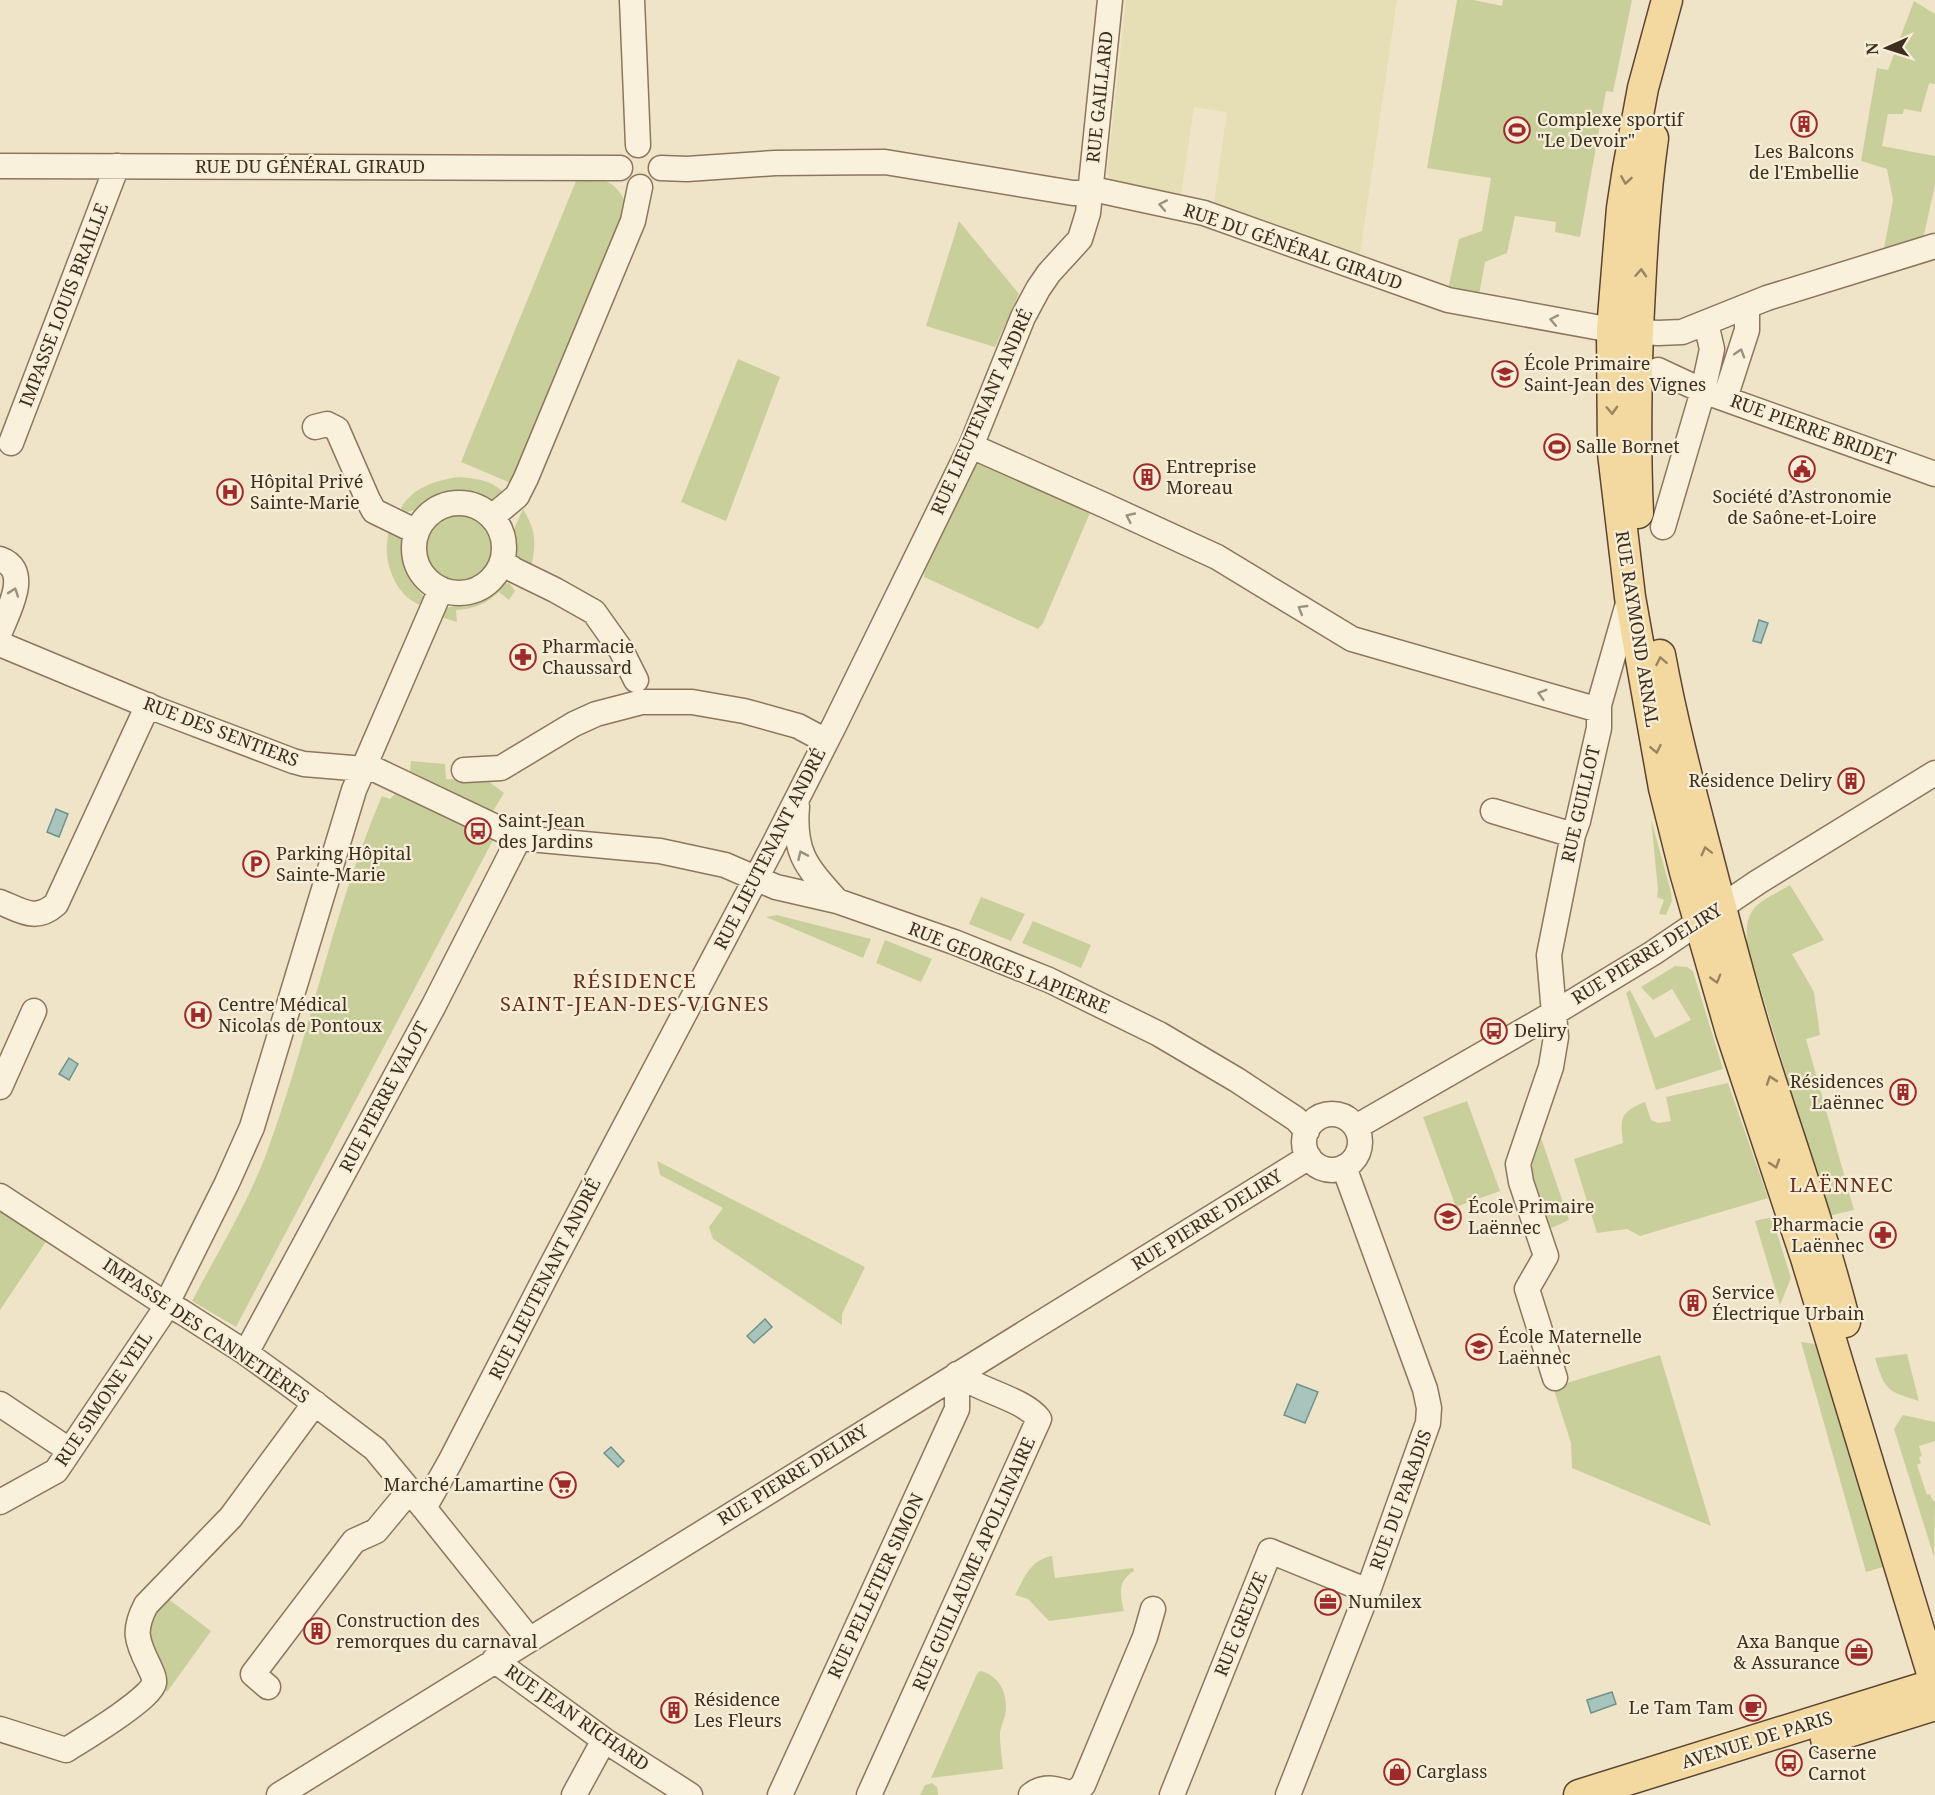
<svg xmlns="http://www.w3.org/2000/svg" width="1935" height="1795" viewBox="0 0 1935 1795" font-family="'Noto Serif',serif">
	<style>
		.farmland { fill: #e6deb5 }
		.green { fill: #c9cf9b }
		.water { fill: #a9c4bc; stroke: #6f938a; stroke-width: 1.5 }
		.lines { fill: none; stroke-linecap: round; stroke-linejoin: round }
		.minor-casing { stroke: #8d765c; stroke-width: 27 }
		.major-casing { stroke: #5b4430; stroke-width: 33 }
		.minor { stroke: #faf1dc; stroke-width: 24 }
		.major { stroke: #f3d9a0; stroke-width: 30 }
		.oneway { stroke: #988460 }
		.oneway2 { stroke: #9c907e }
		.labels { text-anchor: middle; stroke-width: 4.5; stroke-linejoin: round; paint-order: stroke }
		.street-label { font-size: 18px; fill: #3d2e20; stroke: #f7eed8 }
		.poi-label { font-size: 18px; fill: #3d2e20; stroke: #f7eed8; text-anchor: start }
		.neighbourhood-label { font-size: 20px; letter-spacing: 1.5px; fill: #6b2e1e; stroke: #f7eed8 }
	</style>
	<rect width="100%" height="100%" fill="#f0e4c8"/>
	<path class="farmland" d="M 1126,0 L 1397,0 L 1359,260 L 1213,210 L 1227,112 L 1194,107 L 1180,200 L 1118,189 L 1107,174 Z"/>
	<path class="green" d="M 1457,0 L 1474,0 L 1502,6 L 1503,0 L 1632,0 L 1613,92 L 1606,91 L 1580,237 L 1555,232 L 1556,222 L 1515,216 L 1507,253 L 1485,262 L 1479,295 L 1448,289 L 1459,239 L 1482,231 L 1491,178 L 1427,168 Z
		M 1914,1 L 1935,14 L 1935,84 L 1929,83 L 1921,112 L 1904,109 L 1903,114 L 1888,114 L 1882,146 L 1935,156 L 1935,185 L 1923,239 L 1883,254 L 1893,200 L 1887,169 L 1861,161 L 1877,68 L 1888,70 Z
		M 593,179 C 612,179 623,192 628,210 L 513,484 L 461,462 L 576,181 Z
		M 959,221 L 1019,294 L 995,347 L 926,326 Z
		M 738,359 L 780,377 L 726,521 L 681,502 Z
		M 979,462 L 1090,513 L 1043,623 L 1038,629 L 924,577 L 925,563 L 971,469 Z
		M 459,477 C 478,479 493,480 506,495 L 486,502 C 465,489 446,490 426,503 C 418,508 414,512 404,512 L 401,508 C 413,487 437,480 459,477 Z
		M 523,509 C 537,533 536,542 531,569 L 512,554 C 509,536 516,525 523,509 Z
		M422 547a35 35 0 1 1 70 0a35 35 0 1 1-70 0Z
		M 388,531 L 404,537 C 403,565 406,576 424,597 L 421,605 C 401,599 389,575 387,555 C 386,548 388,539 388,531 Z
		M 509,583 L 515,591 L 509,600 L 499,592 C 486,604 474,609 456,610 L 457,622 L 441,617 L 444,609 L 472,600 L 503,584 Z
		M 411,761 L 445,764 L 446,779 L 488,781 L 504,793 L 493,811 L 410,771 Z
		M 395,794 L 493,840 L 236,1327 L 192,1301 C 219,1250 250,1200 269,1146 C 311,1031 333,909 382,796 L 390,799 Z
		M 1651,819 L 1671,892 L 1672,901 L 1666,915 L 1659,914 L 1664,900 L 1657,897 L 1658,890 Z
		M 1790,885 L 1824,940 L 1792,954 L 1814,992 L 1820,1035 L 1806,1039 L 1854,1210 L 1828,1216 L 1747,943 C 1744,904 1760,903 1790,885 Z
		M 981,897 L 1025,914 L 1011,941 L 969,924 Z
		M 777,915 L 871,939 L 863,958 L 766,917 Z
		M 1033,921 L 1091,945 L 1081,968 L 1022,943 Z
		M 885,940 L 932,959 L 921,982 L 876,963 Z
		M 1675,966 L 1687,967 L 1693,971 L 1723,1069 L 1656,1090 L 1626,993 L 1630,990 L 1655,1038 L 1691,1020 L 1672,989 L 1653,1000 L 1641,987 Z
		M 1728,1083 L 1768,1198 L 1640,1236 L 1627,1229 L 1597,1233 L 1574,1159 L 1623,1143 C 1620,1118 1620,1112 1645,1102 L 1651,1120 L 1658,1123 L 1671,1121 L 1666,1097 Z
		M 1467,1101 L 1500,1191 L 1456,1207 L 1423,1117 Z
		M 1541,1138 L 1569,1220 L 1547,1230 L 1530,1171 Z
		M 657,1161 L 865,1267 L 842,1314 L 842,1325 L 713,1239 L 709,1227 L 723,1208 L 660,1175 Z
		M 0,1211 L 47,1240 L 0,1310 Z
		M 1772,1217 L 1791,1278 L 1780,1305 L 1755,1221 Z
		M 1801,1342 L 1815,1344 L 1883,1567 L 1866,1572 Z
		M 1907,1354 L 1919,1401 C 1886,1391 1885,1390 1875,1358 Z
		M 1660,1355 L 1711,1526 L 1572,1468 L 1571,1443 L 1553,1387 Z
		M 1903,1415 L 1935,1422 L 1935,1441 L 1919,1446 L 1922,1456 L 1919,1457 L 1921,1463 L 1917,1465 L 1927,1495 L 1930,1494 L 1933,1501 L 1935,1500 L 1934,1557 L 1894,1429 Z
		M 1052,1556 L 1055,1578 L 1133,1568 L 1134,1571 C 1117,1581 1120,1595 1124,1611 L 1049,1621 L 1028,1599 L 1015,1595 C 1025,1577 1030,1560 1052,1556 Z
		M 167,1598 L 211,1631 L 167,1692 L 146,1660 L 147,1620 Z
		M 980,1671 C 1001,1675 1009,1697 1005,1716 C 1003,1722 1000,1729 1000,1735 C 1000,1746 1002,1758 1003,1769 L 931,1778 L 977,1674 Z
		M 932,1783 L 937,1787 L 938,1795 L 920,1795 L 925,1785 Z"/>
	<path class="water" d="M 1759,620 L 1768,623 L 1761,643 L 1753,641 Z
		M 56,809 L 68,814 L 59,837 L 47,832 Z
		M 69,1058 L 78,1064 L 69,1080 L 59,1074 Z
		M 765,1319 L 772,1327 L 754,1343 L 747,1336 Z
		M 1297,1384 L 1318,1392 L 1305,1423 L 1284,1415 Z
		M 611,1447 L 624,1461 L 618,1467 L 604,1453 Z
		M 1612,1692 L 1616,1704 L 1591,1713 L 1587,1700 Z"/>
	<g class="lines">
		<g class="minor-casing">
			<path id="minor" d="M 632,0 L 638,145
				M 0,166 L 620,168
				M 661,168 L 687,169 L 775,163 L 885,162 L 1073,193 L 1102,191 L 1204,213 L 1448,300 L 1612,330 L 1658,333 L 1682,332 L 1767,298 L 1935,246
				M 1658,370 L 1703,391 L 1935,474
				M 1725,398 L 1747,330 L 1747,307
				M 315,427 L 327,424 L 337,429 L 368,500 L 374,511 L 417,532
				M 11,443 L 117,166
				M 971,446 L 1104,505 L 1217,557 L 1352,639 L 1599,710
				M414 548a45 45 0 1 1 90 0a45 45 0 1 1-90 0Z
				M 492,517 L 517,496 L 526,478 L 633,221 L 640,187
				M 1663,527 L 1703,391 L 1712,349 L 1706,323
				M 0,559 C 32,570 8,611 0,632
				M 502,561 L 514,570 L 555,590 L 594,612 L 621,650 L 636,680
				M 0,644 L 156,709 L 293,761 L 304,764 L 376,770 L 519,838 L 660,851 L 725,865 L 776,887 L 837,901 L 954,942 L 1049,980 L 1159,1034 L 1237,1080 L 1296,1119 L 1307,1131
				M 464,770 L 501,768 L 574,724 L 596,714 L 642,702 L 692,702 L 744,711 L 798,726 L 826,741
				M 797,806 C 793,854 807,867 837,901
				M 1493,811 L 1573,835
				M 0,902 C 22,911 36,922 56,904 L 148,705
				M 0,1087 L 34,1011
				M1304 1142a28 28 0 1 1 56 0a28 28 0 1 1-56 0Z
				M 1356,1127 L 1554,1013 L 1653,953 L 1758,882 L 1935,773
				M 0,1196 L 156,1298 L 182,1312 L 246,1353 L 293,1387 L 375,1449 L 424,1508
				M 246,1353 L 433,1007 L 519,838
				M 1555,1378 L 1527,1289 L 1546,1256 L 1521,1182 L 1518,1164 L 1551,1067 L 1556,1037 L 1549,955 L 1573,835 L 1578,821 L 1599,728 L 1599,705 L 1629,600
				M 0,1404 L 69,1450
				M 0,1502 L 56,1471 L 161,1315 L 227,1183 L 252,1127 L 354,790 L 441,589
				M 529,1639 L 424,1508 L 450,1462 L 547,1274 L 772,848 L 835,724 L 971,446 L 1023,317 L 1038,289 L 1049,273 L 1080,239 L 1088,213 L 1110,0
				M 494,1660 L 604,1740 L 690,1795
				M 268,1687 L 253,1674 L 354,1541 L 376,1531 L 410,1490
				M 0,1729 L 66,1750 C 82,1740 152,1698 154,1683 C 155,1677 151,1671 149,1666 C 136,1640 133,1630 146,1605 L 231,1517 L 315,1403
				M 279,1795 L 1309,1157
				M 574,1795 L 604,1740
				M 780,1795 L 957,1409 L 957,1374
				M 869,1795 L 1039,1419 C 1024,1399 980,1391 957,1374
				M 1031,1795 C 1045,1784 1057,1789 1073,1794 L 1083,1785 L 1145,1637 L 1153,1609
				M 1172,1795 L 1270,1551 L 1368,1591
				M 1288,1795 L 1368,1591 L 1428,1423 L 1429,1408 L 1425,1389 L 1344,1167"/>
		</g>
		<g class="major-casing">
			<path id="major" d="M 1667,0 L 1643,88 L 1628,169 L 1622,208 L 1612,330 L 1613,453 L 1630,597 L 1664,788 L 1685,872 L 1731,1032 L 1806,1258 L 1935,1683
				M 1638,513 C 1635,451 1636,391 1638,330 C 1641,266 1644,202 1653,138
				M 1660,655 C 1672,721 1689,785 1706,850 C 1724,919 1741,988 1763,1057 C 1791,1145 1822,1232 1845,1322
				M 1826,1739 L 1935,1705
				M 1579,1795 L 1935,1684"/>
		</g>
		<use href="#minor" class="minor"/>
		<use href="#major" class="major"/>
	</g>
	<defs><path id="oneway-chevron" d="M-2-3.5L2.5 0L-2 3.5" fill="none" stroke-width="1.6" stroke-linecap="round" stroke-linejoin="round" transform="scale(1.5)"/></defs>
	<g class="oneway">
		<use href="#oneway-chevron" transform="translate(1626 180) rotate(99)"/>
		<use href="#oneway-chevron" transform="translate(1641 273) rotate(-87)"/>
		<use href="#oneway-chevron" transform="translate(1612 410) rotate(88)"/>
		<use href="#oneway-chevron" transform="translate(1661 661) rotate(-101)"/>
		<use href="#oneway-chevron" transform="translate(1656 749) rotate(79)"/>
		<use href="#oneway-chevron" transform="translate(1706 851) rotate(-104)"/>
		<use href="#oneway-chevron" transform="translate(1716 979) rotate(74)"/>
		<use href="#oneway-chevron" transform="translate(1771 1080) rotate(-109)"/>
		<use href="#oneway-chevron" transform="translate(1775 1164) rotate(72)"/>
	</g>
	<g class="oneway2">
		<use href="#oneway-chevron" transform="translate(1163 205) rotate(-169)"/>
		<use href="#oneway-chevron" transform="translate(1554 320) rotate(-169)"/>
		<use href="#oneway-chevron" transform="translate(1740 353) rotate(-73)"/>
		<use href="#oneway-chevron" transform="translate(1130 517) rotate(-155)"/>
		<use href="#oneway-chevron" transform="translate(14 592) rotate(-71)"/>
		<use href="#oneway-chevron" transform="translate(1302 609) rotate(-149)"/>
		<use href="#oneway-chevron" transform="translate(1542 694) rotate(-164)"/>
		<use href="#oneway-chevron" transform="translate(802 855) rotate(-114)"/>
	</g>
	<defs>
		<g id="building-ring" transform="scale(1.35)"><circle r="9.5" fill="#f7eed8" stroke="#9e2a2b" stroke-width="1.5"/><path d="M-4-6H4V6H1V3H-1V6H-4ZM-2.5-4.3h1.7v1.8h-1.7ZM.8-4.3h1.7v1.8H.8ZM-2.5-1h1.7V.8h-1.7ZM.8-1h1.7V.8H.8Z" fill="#9e2a2b"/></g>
		<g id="stadium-ring" transform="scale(1.35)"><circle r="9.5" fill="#f7eed8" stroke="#9e2a2b" stroke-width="1.5"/><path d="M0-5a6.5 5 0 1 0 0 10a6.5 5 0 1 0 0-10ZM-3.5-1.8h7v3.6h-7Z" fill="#9e2a2b"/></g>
		<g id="school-ring" transform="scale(1.35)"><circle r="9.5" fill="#f7eed8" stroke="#9e2a2b" stroke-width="1.5"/><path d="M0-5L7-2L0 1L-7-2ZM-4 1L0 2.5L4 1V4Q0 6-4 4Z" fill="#9e2a2b"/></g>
		<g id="civic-ring" transform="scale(1.35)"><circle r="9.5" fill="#f7eed8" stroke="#9e2a2b" stroke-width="1.5"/><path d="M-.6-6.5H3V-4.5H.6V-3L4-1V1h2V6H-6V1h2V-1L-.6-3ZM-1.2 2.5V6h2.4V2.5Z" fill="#9e2a2b"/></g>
		<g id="hospital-ring" transform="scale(1.35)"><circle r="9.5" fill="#f7eed8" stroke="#9e2a2b" stroke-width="1.5"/><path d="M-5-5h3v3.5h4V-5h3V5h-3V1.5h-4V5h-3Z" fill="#9e2a2b"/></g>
		<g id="pharmacy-ring" transform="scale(1.35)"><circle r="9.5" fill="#f7eed8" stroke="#9e2a2b" stroke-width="1.5"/><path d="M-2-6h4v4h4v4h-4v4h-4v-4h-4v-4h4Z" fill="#9e2a2b"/></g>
		<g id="bus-ring" transform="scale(1.35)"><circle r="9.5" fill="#f7eed8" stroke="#9e2a2b" stroke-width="1.5"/><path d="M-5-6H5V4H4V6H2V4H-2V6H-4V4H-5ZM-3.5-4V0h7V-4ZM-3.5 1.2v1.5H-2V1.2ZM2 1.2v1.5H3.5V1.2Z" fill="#9e2a2b"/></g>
		<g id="parking-ring" transform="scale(1.35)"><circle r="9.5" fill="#f7eed8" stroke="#9e2a2b" stroke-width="1.5"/><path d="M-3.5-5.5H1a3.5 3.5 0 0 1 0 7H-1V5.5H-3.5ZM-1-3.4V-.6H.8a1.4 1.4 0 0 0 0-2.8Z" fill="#9e2a2b"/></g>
		<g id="supermarket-ring" transform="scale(1.35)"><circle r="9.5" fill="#f7eed8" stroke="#9e2a2b" stroke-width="1.5"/><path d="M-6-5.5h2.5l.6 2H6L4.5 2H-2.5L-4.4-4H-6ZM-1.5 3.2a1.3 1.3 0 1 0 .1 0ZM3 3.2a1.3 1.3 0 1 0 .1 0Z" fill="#9e2a2b"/></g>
		<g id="office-ring" transform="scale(1.35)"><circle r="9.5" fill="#f7eed8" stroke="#9e2a2b" stroke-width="1.5"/><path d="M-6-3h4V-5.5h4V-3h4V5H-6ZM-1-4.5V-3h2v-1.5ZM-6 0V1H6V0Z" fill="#9e2a2b"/></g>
		<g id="cafe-ring" transform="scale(1.35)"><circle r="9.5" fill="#f7eed8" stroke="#9e2a2b" stroke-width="1.5"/><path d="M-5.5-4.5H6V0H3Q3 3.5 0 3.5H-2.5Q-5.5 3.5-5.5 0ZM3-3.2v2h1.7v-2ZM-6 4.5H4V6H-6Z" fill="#9e2a2b"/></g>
		<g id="shop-ring" transform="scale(1.35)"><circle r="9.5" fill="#f7eed8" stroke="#9e2a2b" stroke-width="1.5"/><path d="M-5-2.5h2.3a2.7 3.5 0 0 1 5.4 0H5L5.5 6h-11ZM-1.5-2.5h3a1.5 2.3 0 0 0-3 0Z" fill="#9e2a2b"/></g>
	</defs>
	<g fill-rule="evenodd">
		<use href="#building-ring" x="1804" y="124"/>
		<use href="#stadium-ring" x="1517" y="130"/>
		<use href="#school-ring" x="1505" y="374"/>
		<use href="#stadium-ring" x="1557" y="447"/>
		<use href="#civic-ring" x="1802" y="469"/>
		<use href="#building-ring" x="1147" y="477"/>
		<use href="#hospital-ring" x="230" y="492"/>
		<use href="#pharmacy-ring" x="523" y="657"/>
		<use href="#building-ring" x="1851" y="781"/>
		<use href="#bus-ring" x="478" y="831"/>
		<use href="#parking-ring" x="256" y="864"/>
		<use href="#hospital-ring" x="198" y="1015"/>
		<use href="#bus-ring" x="1494" y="1031"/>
		<use href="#building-ring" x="1903" y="1092"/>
		<use href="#school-ring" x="1448" y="1217"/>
		<use href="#pharmacy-ring" x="1883" y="1235"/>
		<use href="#building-ring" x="1693" y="1303"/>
		<use href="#school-ring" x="1479" y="1347"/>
		<use href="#supermarket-ring" x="563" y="1485"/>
		<use href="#office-ring" x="1328" y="1602"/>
		<use href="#building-ring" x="317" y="1631"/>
		<use href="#office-ring" x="1859" y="1652"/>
		<use href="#cafe-ring" x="1753" y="1708"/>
		<use href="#building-ring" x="674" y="1710"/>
		<use href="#bus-ring" x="1789" y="1763"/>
		<use href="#shop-ring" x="1397" y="1772"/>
	</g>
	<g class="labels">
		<g class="street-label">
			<text transform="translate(1100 97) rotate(-84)" y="6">RUE GAILLARD</text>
			<text x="310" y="173">RUE DU GÉNÉRAL GIRAUD</text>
			<text transform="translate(1293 247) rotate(19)" y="6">RUE DU GÉNÉRAL GIRAUD</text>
			<text transform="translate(64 305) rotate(-69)" y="6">IMPASSE LOUIS BRAILLE</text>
			<text transform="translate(982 412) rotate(-66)" y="6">RUE LIEUTENANT ANDRÉ</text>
			<text transform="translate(1813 430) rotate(20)" y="6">RUE PIERRE BRIDET</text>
			<text transform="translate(1637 629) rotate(81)" y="6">RUE RAYMOND ARNAL</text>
			<text transform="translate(221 732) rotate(21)" y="6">RUE DES SENTIERS</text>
			<text transform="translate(1581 804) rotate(-77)" y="6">RUE GUILLOT</text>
			<text transform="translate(770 849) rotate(-63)" y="6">RUE LIEUTENANT ANDRÉ</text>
			<text transform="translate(1647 954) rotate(-32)" y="6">RUE PIERRE DELIRY</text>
			<text transform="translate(1009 968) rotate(22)" y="6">RUE GEORGES LAPIERRE</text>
			<text transform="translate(384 1097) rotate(-62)" y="6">RUE PIERRE VALOT</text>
			<text transform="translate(1207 1220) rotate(-32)" y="6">RUE PIERRE DELIRY</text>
			<text transform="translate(545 1279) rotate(-63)" y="6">RUE LIEUTENANT ANDRÉ</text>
			<text transform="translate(206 1331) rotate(34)" y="6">IMPASSE DES CANNETIÈRES</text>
			<text transform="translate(104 1399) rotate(-56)" y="6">RUE SIMONE VEIL</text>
			<text transform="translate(793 1475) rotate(-32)" y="6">RUE PIERRE DELIRY</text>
			<text transform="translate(1401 1500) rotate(-70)" y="6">RUE DU PARADIS</text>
			<text transform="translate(974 1564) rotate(-66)" y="6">RUE GUILLAUME APOLLINAIRE</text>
			<text transform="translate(876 1586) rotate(-65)" y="6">RUE PELLETIER SIMON</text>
			<text transform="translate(1241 1624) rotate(-68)" y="6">RUE GREUZE</text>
			<text transform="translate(577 1718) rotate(35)" y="6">RUE JEAN RICHARD</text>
			<text transform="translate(1757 1740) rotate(-17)" y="6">AVENUE DE PARIS</text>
		</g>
		<g class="poi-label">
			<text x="1537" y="126">Complexe sportif<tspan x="1537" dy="21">"Le Devoir"</tspan></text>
			<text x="1804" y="158" text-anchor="middle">Les Balcons<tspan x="1804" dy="21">de l'Embellie</tspan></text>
			<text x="1524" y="370">École Primaire<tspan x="1524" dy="21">Saint-Jean des Vignes</tspan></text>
			<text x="1576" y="453">Salle Bornet</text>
			<text x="1166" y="473">Entreprise<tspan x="1166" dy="21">Moreau</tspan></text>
			<text x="250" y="488">Hôpital Privé<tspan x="250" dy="21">Sainte-Marie</tspan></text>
			<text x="1802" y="503" text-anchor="middle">Société d’Astronomie<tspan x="1802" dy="21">de Saône-et-Loire</tspan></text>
			<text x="542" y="653">Pharmacie<tspan x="542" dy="21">Chaussard</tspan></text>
			<text x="1832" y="787" text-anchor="end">Résidence Deliry</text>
			<text x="498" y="827">Saint-Jean<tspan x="498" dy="21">des Jardins</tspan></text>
			<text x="276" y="860">Parking Hôpital<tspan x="276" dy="21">Sainte-Marie</tspan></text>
			<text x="218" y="1011">Centre Médical<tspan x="218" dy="21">Nicolas de Pontoux</tspan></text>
			<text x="1514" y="1037">Deliry</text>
			<text x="1884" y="1088" text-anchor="end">Résidences<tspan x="1884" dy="21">Laënnec</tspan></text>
			<text x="1468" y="1213">École Primaire<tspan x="1468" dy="21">Laënnec</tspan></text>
			<text x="1864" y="1231" text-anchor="end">Pharmacie<tspan x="1864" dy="21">Laënnec</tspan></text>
			<text x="1712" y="1299">Service<tspan x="1712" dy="21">Électrique Urbain</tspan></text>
			<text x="1498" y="1343">École Maternelle<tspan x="1498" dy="21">Laënnec</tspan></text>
			<text x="544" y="1491" text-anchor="end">Marché Lamartine</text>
			<text x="1348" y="1608">Numilex</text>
			<text x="336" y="1627">Construction des<tspan x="336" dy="21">remorques du carnaval</tspan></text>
			<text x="1840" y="1648" text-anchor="end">Axa Banque<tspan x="1840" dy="21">&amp; Assurance</tspan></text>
			<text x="694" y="1706">Résidence<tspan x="694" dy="21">Les Fleurs</tspan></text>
			<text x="1734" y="1714" text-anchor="end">Le Tam Tam</text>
			<text x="1808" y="1759">Caserne<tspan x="1808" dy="21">Carnot</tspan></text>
			<text x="1416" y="1778">Carglass</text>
		</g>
		<g class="neighbourhood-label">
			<text x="635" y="988">RÉSIDENCE<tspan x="635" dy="23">SAINT-JEAN-DES-VIGNES</tspan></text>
			<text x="1842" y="1192">LAËNNEC</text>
		</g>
	</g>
	<g transform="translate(1887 48) rotate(267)" stroke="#f7eed8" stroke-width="4.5" paint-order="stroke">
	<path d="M0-4.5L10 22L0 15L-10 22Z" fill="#3d2e20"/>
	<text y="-9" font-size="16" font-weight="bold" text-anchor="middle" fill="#3d2e20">N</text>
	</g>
</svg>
